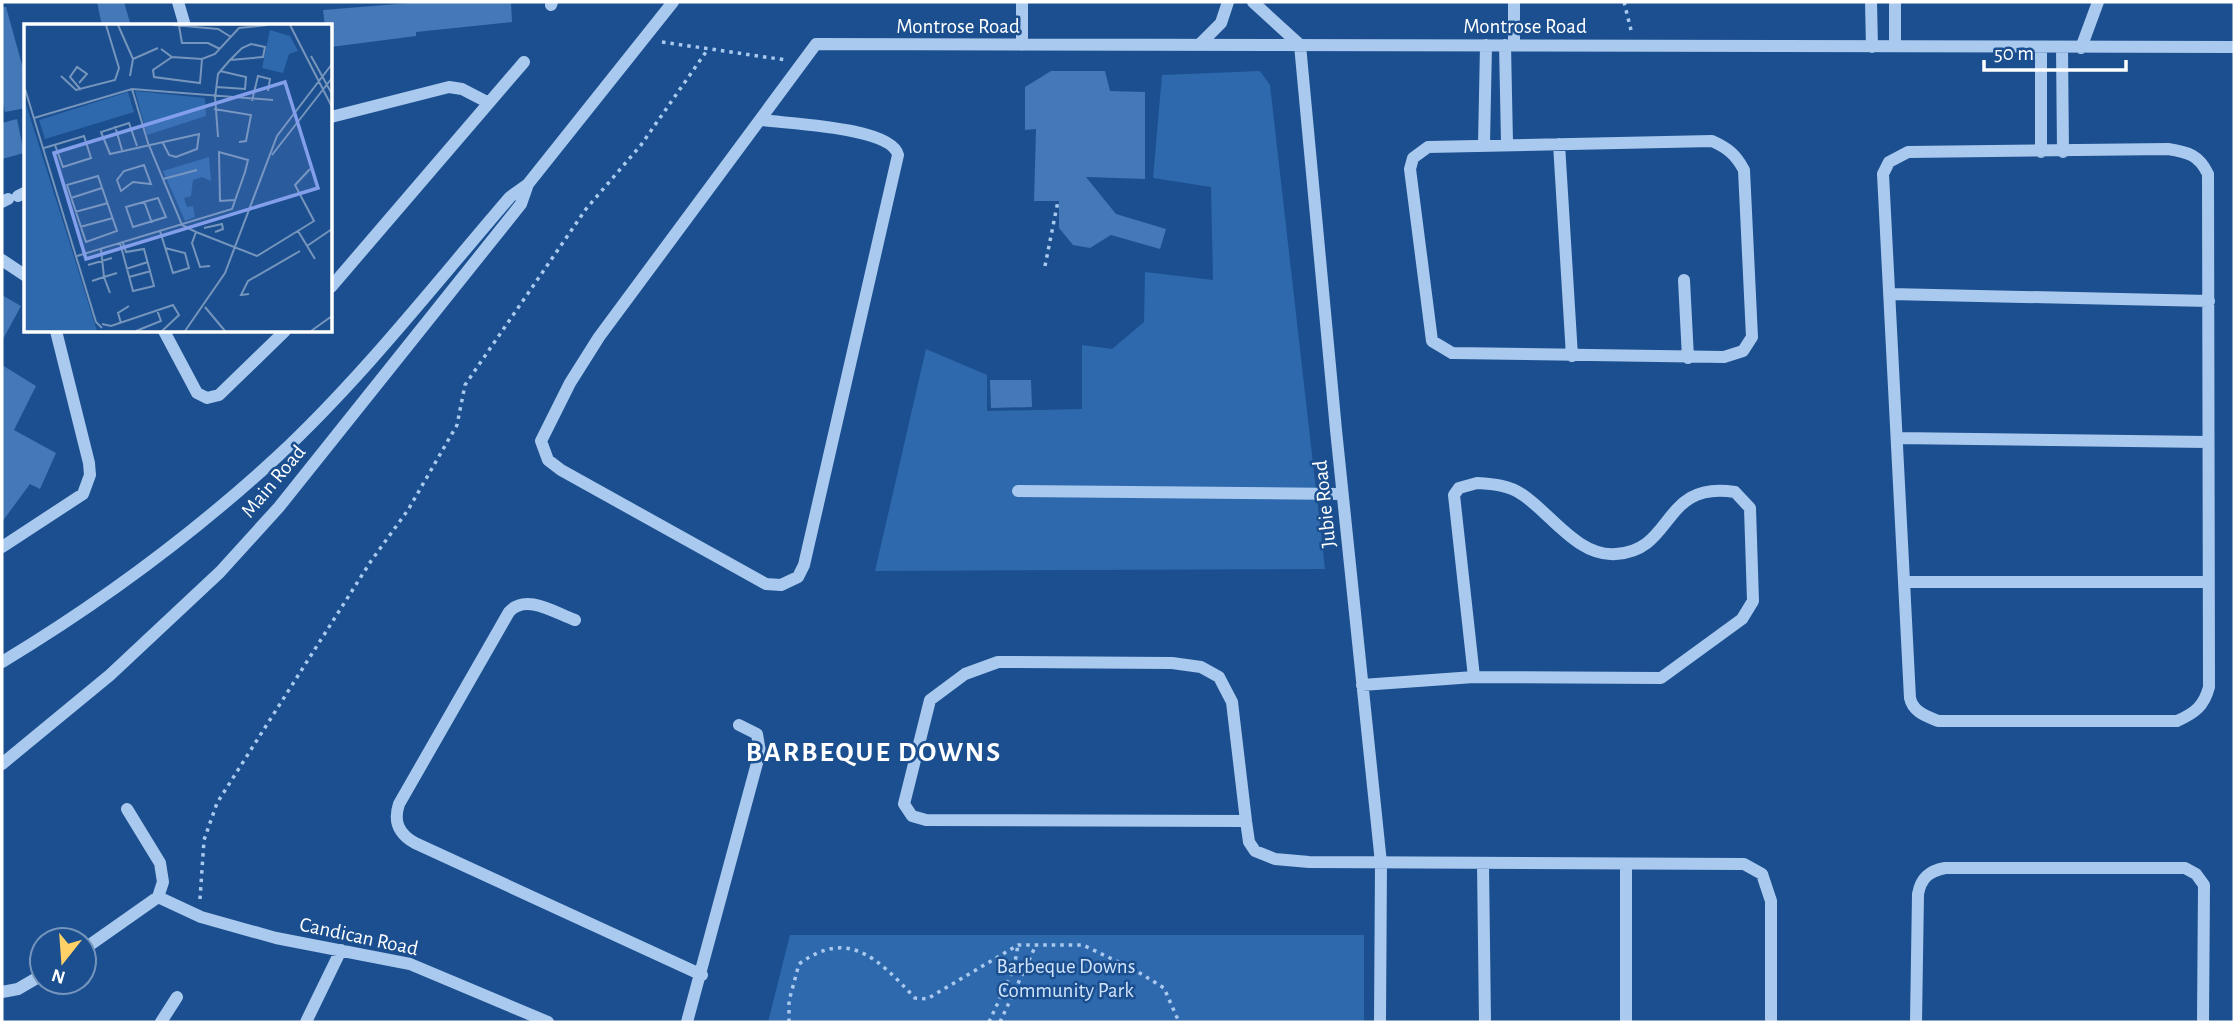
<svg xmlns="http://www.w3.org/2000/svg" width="2236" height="1024" viewBox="0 0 2236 1024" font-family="'Alegreya Sans',sans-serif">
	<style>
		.green { fill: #2e69ad }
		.building { fill: #4478b7 }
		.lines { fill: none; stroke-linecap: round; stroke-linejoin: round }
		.path { stroke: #a9c9ee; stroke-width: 3.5; stroke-dasharray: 3.5 5; stroke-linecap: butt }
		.minor { stroke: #a9c9ee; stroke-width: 12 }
		.labels { text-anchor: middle; stroke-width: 5; stroke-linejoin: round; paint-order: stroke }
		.street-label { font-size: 21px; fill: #fff; stroke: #1b4f8f }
		.park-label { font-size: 21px; fill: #cfe3fa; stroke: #1b4f8f }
		.district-label { font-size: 28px; font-weight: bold; letter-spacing: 2px; fill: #fff; stroke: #1b4f8f }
		.inset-road { fill: none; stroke: #7695bc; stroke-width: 2 }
		.view { fill: #839eea; fill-opacity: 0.15; stroke: #839eea; stroke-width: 3.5 }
		.inset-edge { fill: none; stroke: #fff; stroke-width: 3.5 }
	</style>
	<rect width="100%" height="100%" fill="#1b4f8f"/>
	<path class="green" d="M 1260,71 L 1270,85 L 1325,569 L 875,571 L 926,349 L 987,375 L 987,411 L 1082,409 L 1082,345 L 1112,349 L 1144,322 L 1145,272 L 1213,280 L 1211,187 L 1153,178 L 1162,75 Z
		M 790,935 L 1364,935 L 1364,1022 L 768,1022 Z"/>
	<path class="building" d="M 97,2 L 124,2 L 131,26 L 102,26 Z
		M 422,2 L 511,2 L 512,22 L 416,32 L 416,36 L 331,47 L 331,26 L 325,26 L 323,10 Z
		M 2,7 L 6,7 L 26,79 L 26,108 L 5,112 L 2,99 Z
		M 1051,71 L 1105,71 L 1110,91 L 1145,92 L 1145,179 L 1086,177 L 1116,214 L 1166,229 L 1160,249 L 1111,235 L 1090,248 L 1073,245 L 1059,228 L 1059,201 L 1034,201 L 1036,129 L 1025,130 L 1025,87 Z
		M 17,119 L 24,153 L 2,159 L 2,123 Z
		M 2,295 L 21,306 L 2,341 Z
		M 2,365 L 36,386 L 14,430 L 56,453 L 40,489 L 30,484 L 2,522 Z
		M 990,380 L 1031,380 L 1032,407 L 991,408 Z"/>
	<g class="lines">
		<path class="path" d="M 1624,2 L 1631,30
			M 662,42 L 786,60
			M 1045,266 L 1058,201
			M 200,899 L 204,840 L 217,803 L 371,561 L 408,510 L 457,425 L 465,385 L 586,209 L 641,145 L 708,49
			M 789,1022 L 789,1001 L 799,964 C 849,927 879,960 915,998 L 927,999 L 1018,945 L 1083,945 L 1135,970 L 1164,988 L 1179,1022
			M 989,1022 L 1014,968 L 1018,945
			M 1000,1022 L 1036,945"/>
		<path class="minor" d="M 178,2 L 185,26
			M 1253,2 L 1300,45 L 1336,430 L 1381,863 L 1380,1022
			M 1514,2 L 1514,45
			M 1871,2 L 1872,47
			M 1895,2 L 1895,46
			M 551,5 L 552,2
			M 1022,45 L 1022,2
			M 1199,45 L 1221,23 L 1228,2
			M 1505,45 L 1507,143
			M 2041,47 L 2041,152
			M 2062,47 L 2063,152
			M 2081,48 L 2098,2
			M 331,117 L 449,87 L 462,89 L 489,103
			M 762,120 C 789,124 892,127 898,155 L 804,565 L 798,577 L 781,585 L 766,584 L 561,470 L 548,460 L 541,441 L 570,383 L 599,337 L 816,44 L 2234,47
			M 1712,141 C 1728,148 1736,155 1744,170 L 1752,337 L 1743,351 L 1724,357 L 1452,353 L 1432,341 L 1410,169 L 1413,158 L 1428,147 Z
			M 1484,144 L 1486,45
			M 1559,144 L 1572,356
			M 2168,149 C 2188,152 2199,155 2208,174 L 2209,687 C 2204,706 2195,713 2177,721 L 1938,721 C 1926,716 1913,712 1910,698 L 1883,174 L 1889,162 L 1908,152 Z
			M 18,196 L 26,192
			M 2,202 L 8,199
			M 2,260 L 26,276
			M 1684,280 L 1688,358
			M 331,287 L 524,62
			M 1890,294 L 2209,301
			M 164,331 L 197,393 L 207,398 L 219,395 L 285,331
			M 1897,438 L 2208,442
			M 1477,483 C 1493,484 1509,485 1523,495 C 1551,514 1578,557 1616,554 C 1675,551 1661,480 1735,492 L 1750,508 L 1753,601 L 1742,619 L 1661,678 L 1474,677 L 1454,495 L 1459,488 Z
			M 1018,491 L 1342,494
			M 2,547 L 83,494 L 90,475 L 89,463 L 56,331
			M 1905,582 L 2208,582
			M 575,620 C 555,613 526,593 509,612 L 399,804 C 393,822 399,834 415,843 L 702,975
			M 2,662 C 100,603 192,535 277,457 C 362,378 435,284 510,197 L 528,184 L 673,2
			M 1362,685 L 1474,677
			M 2,764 L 110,675 L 220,572 L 279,507 L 521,204 L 528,184
			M 1246,821 L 926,820 L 912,816 L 904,804 L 930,700 L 965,674 L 998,662 L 1172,663 L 1201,667 L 1219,677 L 1232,702 L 1246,821 L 1249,842 L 1255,851 L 1275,859 L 1309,862 L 1744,864 L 1762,874 L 1771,901 L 1771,1022
			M 1483,864 L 1485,1022
			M 1626,865 L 1626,1022
			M 158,897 L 201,917 L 276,938 L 410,964 L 548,1022
			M 84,949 L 158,897 L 163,882 L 160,863 L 127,809
			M 2,992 L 18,989 L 42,975
			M 161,1022 L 177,997
			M 306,1022 L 341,950
			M 687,1022 L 760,752 L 757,734 L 739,725
			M 1916,1022 L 1918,894 C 1921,878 1929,871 1945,868 L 2185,868 L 2196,874 L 2204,885 L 2203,1022"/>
	</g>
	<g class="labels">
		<g class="street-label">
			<text x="958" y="33">Montrose Road</text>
			<text x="1525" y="33">Montrose Road</text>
			<text transform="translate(273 481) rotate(-50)" y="7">Main Road</text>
			<text transform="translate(1324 504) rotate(-96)" y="7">Jubie Road</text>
			<text transform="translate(359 936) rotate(12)" y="7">Candican Road</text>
		</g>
		<g class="park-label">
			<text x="1066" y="973">Barbeque Downs<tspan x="1066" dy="24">Community Park</tspan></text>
		</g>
		<g class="district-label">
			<text x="874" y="761">BARBEQUE DOWNS</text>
		</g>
	</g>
	<g transform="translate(24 24)">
		<rect width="308" height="308" fill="#1b4f8f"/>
		<path d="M 246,6 L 266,12 L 274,27 L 265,30 L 259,49 L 238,44 ZM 111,67 L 181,74 L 182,92 L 123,111 ZM 104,68 L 110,88 L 21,115 L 15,96 ZM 0,74 L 46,220 L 73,307 L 0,307 ZM 185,133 L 187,157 L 178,153 L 169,156 L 167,172 L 160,174 L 163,183 L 169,182 L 171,193 L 161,197 L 139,147 Z" fill="#2e69ad"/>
		<path class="inset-road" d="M 94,1 L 109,35M 149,1 L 194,5 L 207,13M 266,1 L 308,83M 155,2 L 158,19 L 184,19 L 196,25M 137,25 L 148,33 L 178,35 L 191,30 L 215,4 L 243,1M 287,32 L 308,70M 148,33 L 129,46 L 130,53 L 176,59 L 178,35M 37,52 L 52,66 L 91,56 L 95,44 L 82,1M 106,52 L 109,35 L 134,24M 55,59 L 63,50 L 53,43 L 46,53 L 57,66M 193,63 L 221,65 L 222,53 L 196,47M 1,65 L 72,298 L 78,304M 108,65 L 124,119 L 158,201 L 172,208 L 233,232 L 290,197 L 271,161 L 286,145M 191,72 L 194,113M 191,74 L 194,50 L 199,44 L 206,36 L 218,24 L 227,20 L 241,23 L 239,33 L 206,36M 228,77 L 234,52 L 246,55 L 244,67M 190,85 L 227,91 L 222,117 L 215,118M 10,94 L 108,65 L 249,76M 91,102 L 98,126M 113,122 L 105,99 L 77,108 L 86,130 L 175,110 L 173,125 L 152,133 L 145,131 L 139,119M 20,124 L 60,112 L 67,134 L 39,143 L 31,121M 248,131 L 308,54M 120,141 L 127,160 L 109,158 L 97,167 L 93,156 L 100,147 ZM 74,152 L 93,207 L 62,218 L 43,161 ZM 139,155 L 173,146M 47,174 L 78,164M 134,174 L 142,193 L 109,203 L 102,183 ZM 120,177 L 128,199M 51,188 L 84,179M 56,203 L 89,194M 180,204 L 198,200 L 199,205 L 191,208M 136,207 L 149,249 L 165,244 L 161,229 L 141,224M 274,207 L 291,235M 172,208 L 168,219 L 176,243 L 186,242M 96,219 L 109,267 L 130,262 L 120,225 L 102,228 L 99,219M 283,222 L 308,205M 53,232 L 208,185 L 221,148 L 224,136 L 195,128 L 196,177 L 211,176M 64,241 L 88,234M 102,245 L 124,238M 105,253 L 127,247M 68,257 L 80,253 L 77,225M 86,269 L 80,253 L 93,249M 225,270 L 217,271 L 224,257 L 276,227M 181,283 L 201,307M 97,299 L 94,289 L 105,282M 78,300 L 87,302 L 149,281 L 155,291 L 138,307M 112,307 L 137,297 L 133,286M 161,307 L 201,249 L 253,112 L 308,40M 287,307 L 308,292"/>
		<path class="view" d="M 261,58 L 294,164 L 62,235 L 30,129 Z"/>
		<rect width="308" height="308" class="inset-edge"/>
	</g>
	<rect width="2236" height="1024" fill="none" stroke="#ffffff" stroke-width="7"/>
	<g transform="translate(63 961) rotate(197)"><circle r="33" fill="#1b4f8f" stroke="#7695bc" stroke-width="2"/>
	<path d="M0-5L12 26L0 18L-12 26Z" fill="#ffd166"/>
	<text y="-10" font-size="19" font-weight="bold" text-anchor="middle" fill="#ffffff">N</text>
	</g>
	<path d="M1984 60v10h142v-10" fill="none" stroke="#ffffff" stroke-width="3.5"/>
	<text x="1994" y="60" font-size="21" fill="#ffffff" stroke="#1b4f8f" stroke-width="5" paint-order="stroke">50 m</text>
</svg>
